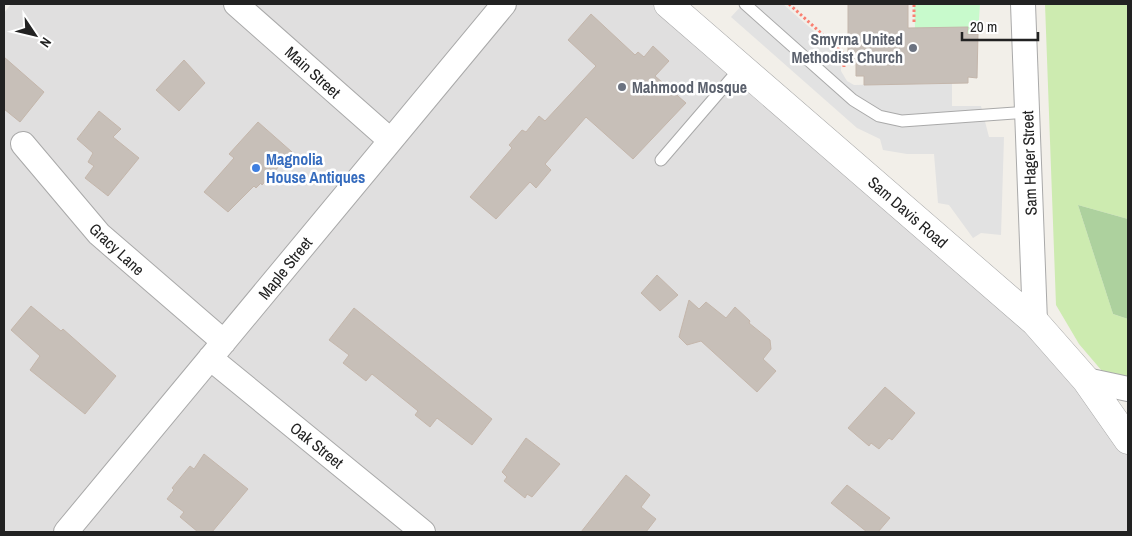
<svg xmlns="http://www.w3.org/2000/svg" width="1132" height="536" viewBox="0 0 1132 536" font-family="'Archivo Narrow',sans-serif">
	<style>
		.residential { fill: #e0dfdf }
		.grass { fill: #cdebb0 }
		.forest { fill: #add19e }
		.park { fill: #c8facc }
		.parking { fill: #e2e2e2 }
		.building { fill: #c7bfb8; stroke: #c4b6ab }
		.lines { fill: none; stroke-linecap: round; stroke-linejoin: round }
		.service-casing { stroke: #a9a9a9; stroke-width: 13 }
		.minor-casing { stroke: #a9a9a9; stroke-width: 26 }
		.tertiary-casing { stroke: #a9a9a9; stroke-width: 29 }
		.path { stroke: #fa8072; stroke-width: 3; stroke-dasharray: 2.5 2.5; stroke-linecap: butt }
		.service { stroke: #fff; stroke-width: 11 }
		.minor { stroke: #fff; stroke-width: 24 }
		.tertiary { stroke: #fff; stroke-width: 28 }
		.worship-dot { fill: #6b7280; stroke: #fff; stroke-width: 2 }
		.shop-dot { fill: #3f7fe0; stroke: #fff; stroke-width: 2 }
		.labels { text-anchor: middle; stroke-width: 5; stroke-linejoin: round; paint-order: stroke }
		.worship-label { font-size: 16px; font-weight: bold; fill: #5b616d; stroke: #fff; text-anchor: end }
		.street-label { font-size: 16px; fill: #222; stroke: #fff }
		.shop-label { font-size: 16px; font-weight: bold; fill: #366cbe; stroke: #fff; text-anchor: start }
	</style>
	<rect width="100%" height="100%" fill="#f2efe9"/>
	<path class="residential" d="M 11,4 L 668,4 L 1035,322 L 1128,440 L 1128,532 L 4,532 L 4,13 Z"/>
	<path class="grass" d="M 1045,4 L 1128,4 L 1128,219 L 1078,205 L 1113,314 L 1128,319 L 1128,379 L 1108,378 L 1079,344 L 1056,305 Z"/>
	<path class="forest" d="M 1078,205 L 1128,219 L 1128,319 L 1113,314 Z"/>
	<path class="park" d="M 914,4 L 980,4 L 978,34 L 967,34 L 968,28 L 915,28 Z"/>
	<path class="parking" d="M 743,4 L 783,4 L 841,55 L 841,71 L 847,81 L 854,85 L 952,83 L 952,106 L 981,106 L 989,137 L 1004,137 L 1001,235 L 981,233 L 973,238 L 949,205 L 938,203 L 934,154 L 907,154 L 883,150 L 880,139 L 857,128 L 731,17 Z"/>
	<path class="building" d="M 848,4 L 908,4 L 908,28 L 968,27 L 967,34 L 978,34 L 977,78 L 968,77 L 968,83 L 864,85 L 864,76 L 856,76 L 856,62 L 848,62 Z
		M 591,14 L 635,55 L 638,52 L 644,57 L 653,46 L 669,61 L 655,76 L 686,103 L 633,159 L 586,117 L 545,164 L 551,170 L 536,188 L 530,182 L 496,219 L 470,197 L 512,148 L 509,145 L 522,130 L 526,132 L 539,116 L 545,121 L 596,66 L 568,40 Z
		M 4,57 L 44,92 L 20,122 L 4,109 Z
		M 184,60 L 205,83 L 179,111 L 156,90 Z
		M 99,111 L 121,129 L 113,137 L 139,158 L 108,196 L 85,178 L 94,166 L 88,162 L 93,153 L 77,139 Z
		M 258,122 L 292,152 L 262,185 L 261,183 L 256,188 L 254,186 L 228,212 L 204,192 L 234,158 L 229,154 Z
		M 657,275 L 678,295 L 660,311 L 641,293 Z
		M 689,300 L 699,309 L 706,302 L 726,318 L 735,307 L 750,321 L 749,323 L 770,340 L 771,349 L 763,359 L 776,371 L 757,392 L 701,341 L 687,345 L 679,337 Z
		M 31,306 L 61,331 L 63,329 L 116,376 L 85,414 L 30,370 L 40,356 L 11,330 Z
		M 354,308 L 492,419 L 472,445 L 437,418 L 430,427 L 415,415 L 418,411 L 372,374 L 366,381 L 343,363 L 349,355 L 329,340 Z
		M 885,387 L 915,413 L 892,440 L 889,438 L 879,449 L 871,443 L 869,446 L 848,428 Z
		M 526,438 L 560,464 L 532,497 L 527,494 L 525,498 L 504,481 L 507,477 L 502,472 Z
		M 204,454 L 248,489 L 212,532 L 198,532 L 180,517 L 184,512 L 167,499 L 174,490 L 172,488 L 190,466 L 194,469 Z
		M 626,475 L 650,495 L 641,507 L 656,519 L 646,532 L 581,532 Z
		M 847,485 L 890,518 L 878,532 L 867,532 L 831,503 Z"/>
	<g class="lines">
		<g class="service-casing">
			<path id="service" d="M 745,4 L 853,100 L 879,116 L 902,121 L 1027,112
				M 661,160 L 741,67"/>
		</g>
		<g class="minor-casing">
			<path id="minor" d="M 236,4 L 390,140
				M 1023,4 L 1035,322
				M 23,144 L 99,234 L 224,342
				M 210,358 L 423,532
				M 1086,380 L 1128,389
				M 66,532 L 504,4"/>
		</g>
		<g class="tertiary-casing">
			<path id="tertiary" d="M 668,4 L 1035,322 L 1086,380 L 1128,440"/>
		</g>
		<path class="path" d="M 789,4 L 843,53 L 844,67
			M 914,22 L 914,4"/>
		<use href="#service" class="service"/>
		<use href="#minor" class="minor"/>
		<use href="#tertiary" class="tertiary"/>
	</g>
	<g class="worship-dot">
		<circle cx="913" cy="48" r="5"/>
		<circle cx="622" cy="87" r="5"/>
	</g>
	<circle class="shop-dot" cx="256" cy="168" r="5"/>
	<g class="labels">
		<g class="worship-label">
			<text x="903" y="45">Smyrna United<tspan x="903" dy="18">Methodist Church</tspan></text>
			<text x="632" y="93" text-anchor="start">Mahmood Mosque</text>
		</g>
		<g class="street-label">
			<text transform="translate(313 72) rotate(42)" y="6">Main Street</text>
			<text transform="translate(1029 163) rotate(-92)" y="6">Sam Hager Street</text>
			<text transform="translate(908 212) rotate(41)" y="6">Sam Davis Road</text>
			<text transform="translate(117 249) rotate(43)" y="6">Gracy Lane</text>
			<text transform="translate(285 268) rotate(-51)" y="6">Maple Street</text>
			<text transform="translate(317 445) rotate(39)" y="6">Oak Street</text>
		</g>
		<g class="shop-label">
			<text x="266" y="165">Magnolia<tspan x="266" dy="18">House Antiques</tspan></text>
		</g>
	</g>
	<rect width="1132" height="536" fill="none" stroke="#222222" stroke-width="10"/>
	<g transform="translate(35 35) rotate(125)" stroke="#ffffff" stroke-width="4" paint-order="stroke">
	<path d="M0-4L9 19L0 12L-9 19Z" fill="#222222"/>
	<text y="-8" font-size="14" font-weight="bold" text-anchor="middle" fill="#222222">N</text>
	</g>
	<path d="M962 32v8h76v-8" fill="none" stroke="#222222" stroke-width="2.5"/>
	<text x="970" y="32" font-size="15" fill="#222222" stroke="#ffffff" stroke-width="4" paint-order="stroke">20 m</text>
</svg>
